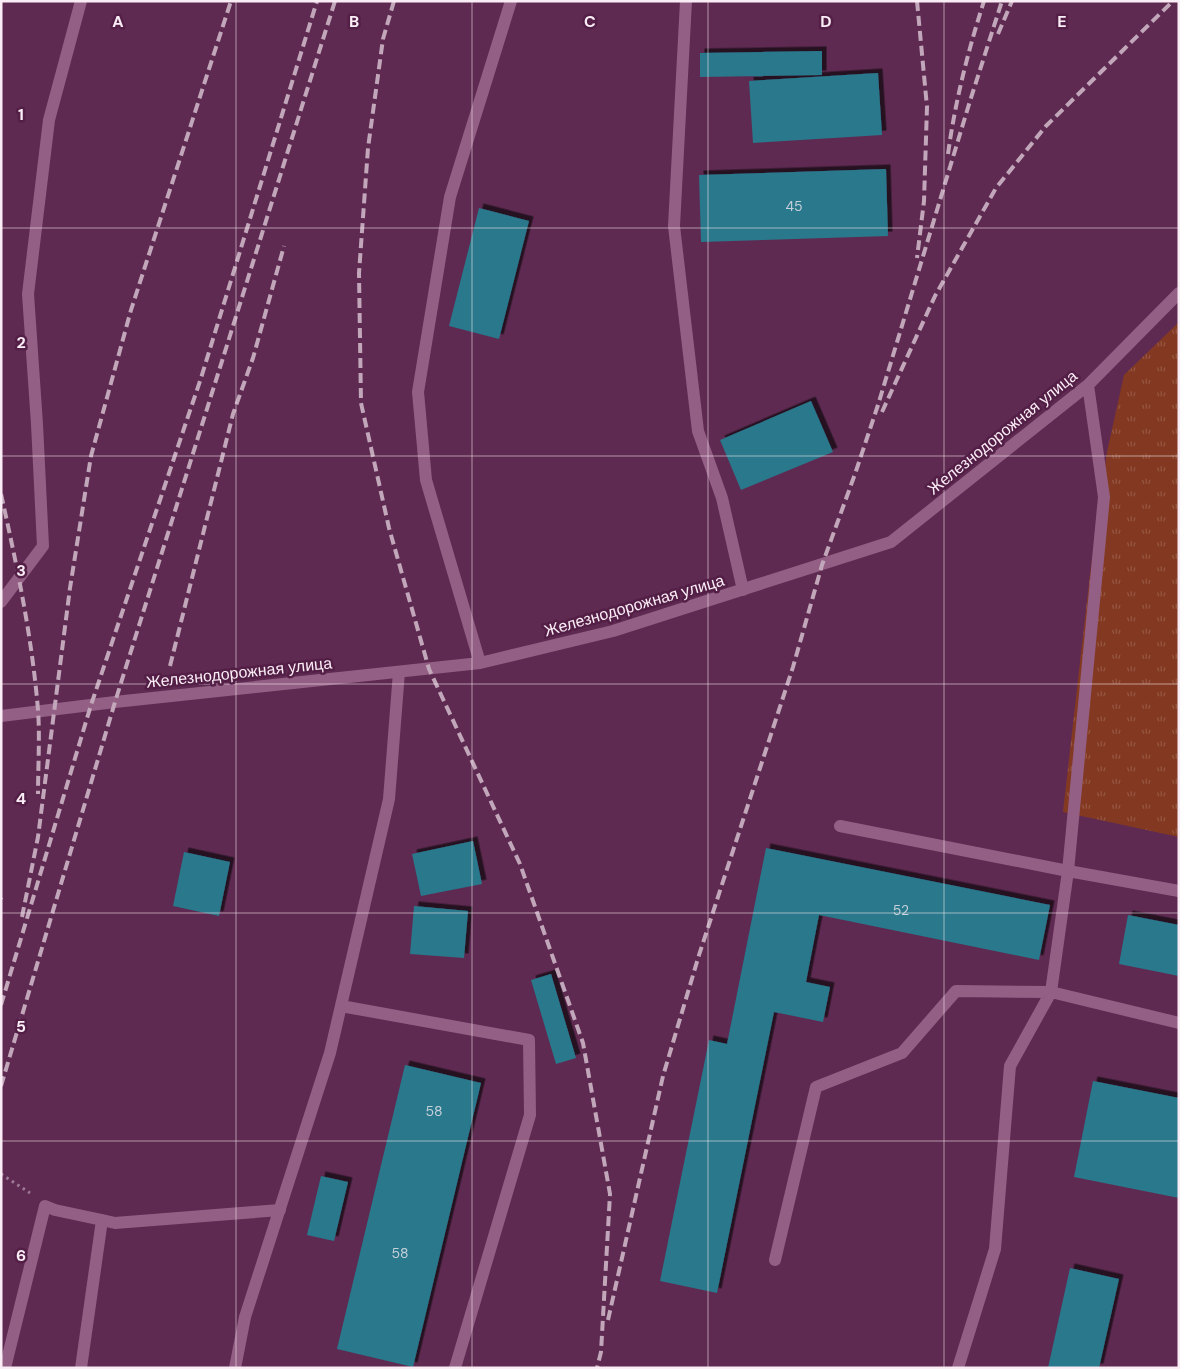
<svg xmlns="http://www.w3.org/2000/svg" width="1180" height="1369" viewBox="0 0 1180 1369" font-family="'DM Sans',sans-serif">
	<style>
		.grass { fill: url(#grass-tufts) }
		.building { fill: #29788b; filter: url(#shadow) }
		.lines { fill: none; stroke-linecap: round; stroke-linejoin: round }
		.path { stroke: #9e7a95; stroke-width: 3; stroke-dasharray: 2.5 4; stroke-linecap: butt }
		.minor { stroke: #945f85; stroke-width: 12 }
		.rail { stroke: #c2a6ba; stroke-width: 4; stroke-dasharray: 10 5; stroke-linecap: butt }
		.grid { fill: none; stroke: #fbedf6; stroke-width: 1; stroke-opacity: 0.55 }
		.labels { text-anchor: middle; stroke-width: 5; stroke-linejoin: round; paint-order: stroke }
		.number-label { font-size: 14px; fill: #c6d0db }
		.street-label { font-size: 16px; fill: #fbedf6; stroke: #531f46 }
		.grid-label { font-size: 16px; text-anchor: middle; font-weight: bold; fill: #fbedf6; stroke: #531f46; stroke-width: 5; stroke-linejoin: round; paint-order: stroke }
	</style>
	<defs>
		<pattern id="grass-tufts" width="24" height="20" patternUnits="userSpaceOnUse" patternTransform="scale(1.25)"><rect width="24" height="20" fill="#833921"/><path d="M3 7l-1-3M5 7V3M7 7l1-3M15 17l-1-3M17 17v-4M19 17l1-3" fill="none" stroke="#955642"/></pattern>
		<filter id="shadow"><feDropShadow dx="4.5" dy="-4.5" stdDeviation="0" flood-color="#0009"/></filter>
	</defs>
	<rect width="100%" height="100%" fill="#5e2a51"/>
	<path class="grass" d="M 1179,322 L 1179,837 L 1063,812 L 1090,574 L 1107,452 L 1124,375 Z"/>
	<path class="building" d="M 822,51 L 822,75 L 700,77 L 700,53 Z
		M 878,73 L 882,135 L 753,143 L 749,81 Z
		M 886,169 L 888,236 L 701,242 L 699,175 Z
		M 479,208 L 529,221 L 499,339 L 449,326 Z
		M 811,401 L 833,452 L 741,490 L 720,440 Z
		M 473,841 L 482,884 L 421,896 L 412,854 Z
		M 766,848 L 1050,905 L 1039,960 L 819,915 L 806,982 L 830,987 L 823,1022 L 774,1012 L 717,1293 L 660,1281 L 709,1040 L 727,1044 Z
		M 184,852 L 230,862 L 219,916 L 173,906 Z
		M 414,906 L 468,911 L 464,958 L 410,954 Z
		M 1128,915 L 1179,925 L 1179,976 L 1119,964 Z
		M 551,974 L 576,1058 L 556,1064 L 531,980 Z
		M 405,1065 L 481,1083 L 413,1367 L 337,1349 Z
		M 1093,1081 L 1179,1098 L 1179,1198 L 1074,1177 Z
		M 321,1176 L 348,1182 L 334,1241 L 307,1235 Z
		M 1070,1268 L 1119,1279 L 1099,1368 L 1048,1368 Z"/>
	<g class="lines">
		<path class="path" d="M 1,1174 L 30,1193"/>
		<path class="minor" d="M 686,1 L 674,226 L 698,431 L 722,498 L 743,590
			M 1,602 L 43,546 L 37,424 L 28,294 L 49,120 L 81,1
			M 480,663 L 426,480 L 418,392 L 450,197 L 511,1
			M 1,716 L 115,702 L 480,663 L 613,631 L 891,542 L 1088,385 L 1179,293
			M 840,826 L 1068,871 L 1179,891
			M 341,1006 L 529,1040 L 530,1115 L 455,1368
			M 775,1260 L 816,1087 L 902,1053 L 956,991 L 1051,992 L 1179,1023
			M 5,1368 L 45,1206 L 55,1210 L 102,1220
			M 81,1368 L 102,1220 L 115,1223 L 280,1210
			M 235,1368 L 245,1317 L 330,1053 L 389,799 L 399,672
			M 958,1368 L 995,1249 L 1010,1066 L 1051,992 L 1068,871 L 1104,497 L 1088,385"/>
		<path class="rail" d="M 394,1 L 383,39 L 368,148 L 359,273 L 361,403 L 389,528 L 429,669 L 520,864 L 583,1043 L 610,1194 L 601,1352 L 597,1368
			M 917,1 L 927,107 L 924,201 L 917,258
			M 998,34 L 1012,1
			M 948,154 C 955,102 968,51 984,1
			M 882,412 L 935,296 L 996,188 L 1046,126 L 1173,1
			M 1,494 C 17,566 32,637 38,710 C 40,738 38,767 38,794
			M 170,666 L 233,414 L 253,358 L 284,246
			M 1,899 L 1,898
			M 22,917 L 38,837 L 70,588 L 91,456 L 131,310 L 231,1
			M 1,1005 L 91,705 L 201,378 L 317,1
			M 1,1086 L 115,702 L 335,1
			M 608,1320 L 663,1076 L 699,955 L 793,667 L 822,565 L 855,474 L 878,405 L 970,101 L 1002,1"/>
	</g>
	<path class="grid" d="M 236,1 L 236,1368M 472,1 L 472,1368M 708,1 L 708,1368M 944,1 L 944,1368M 1,228 L 1179,228M 1,456 L 1179,456M 1,684 L 1179,684M 1,913 L 1179,913M 1,1141 L 1179,1141"/>
	<g class="labels">
		<g class="number-label">
			<text x="794" y="211">45</text>
			<text x="901" y="915">52</text>
			<text x="434" y="1116">58</text>
			<text x="400" y="1258">58</text>
		</g>
		<g class="street-label">
			<text transform="translate(1002 432) rotate(-39)" y="6">Железнодорожная улица</text>
			<text transform="translate(634 605) rotate(-16)" y="6">Железнодорожная улица</text>
			<text transform="translate(239 672) rotate(-6)" y="6">Железнодорожная улица</text>
		</g>
	</g>
	<g class="grid-label">
		<text x="118" y="27">A</text>
		<text x="354" y="27">B</text>
		<text x="590" y="27">C</text>
		<text x="826" y="27">D</text>
		<text x="1062" y="27">E</text>
		<text x="21" y="120">1</text>
		<text x="21" y="348">2</text>
		<text x="21" y="576">3</text>
		<text x="21" y="804">4</text>
		<text x="21" y="1032">5</text>
		<text x="21" y="1261">6</text>
	</g>
	<rect width="1180" height="1369" fill="none" stroke="#fbedf6" stroke-width="5"/>
</svg>
